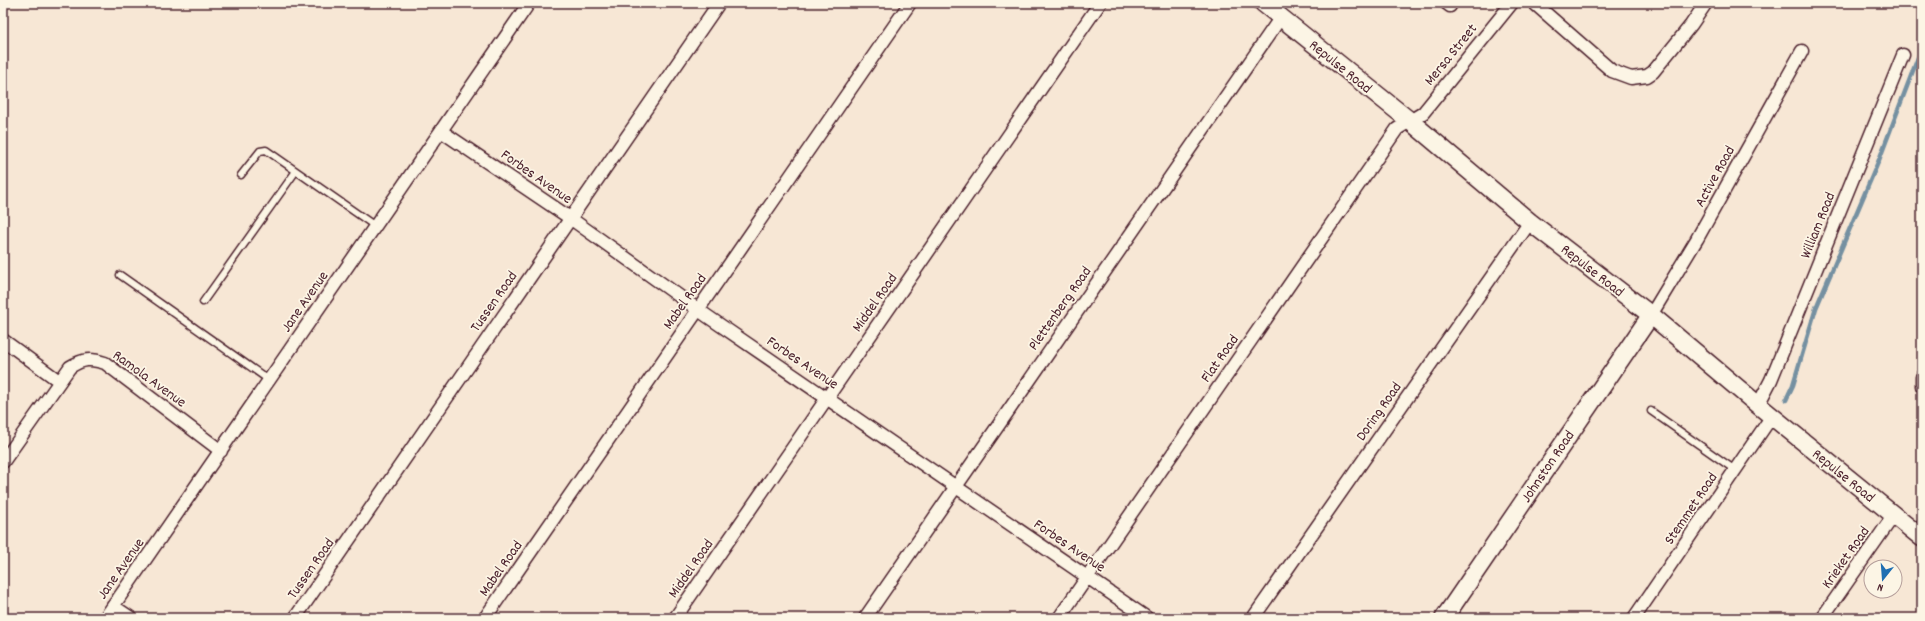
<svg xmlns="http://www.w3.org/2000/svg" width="1925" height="621" viewBox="0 0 1925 621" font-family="Dekko,sans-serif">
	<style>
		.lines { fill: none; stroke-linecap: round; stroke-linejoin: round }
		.stream { stroke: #7490a1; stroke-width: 4.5 }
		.lane-casing { stroke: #4a1f2b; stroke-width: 9 }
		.street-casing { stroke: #4a1f2b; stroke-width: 15 }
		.secondary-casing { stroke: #4a1f2b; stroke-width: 20 }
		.lane { stroke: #fcf5e5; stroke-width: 6 }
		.street { stroke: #fcf5e5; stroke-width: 12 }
		.secondary { stroke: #fcf5e5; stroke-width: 17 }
		.labels { text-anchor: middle; stroke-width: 3.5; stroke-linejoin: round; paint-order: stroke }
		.street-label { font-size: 15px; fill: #4a1f2b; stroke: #fcf5e5 }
	</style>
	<rect width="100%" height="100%" fill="#f7e7d5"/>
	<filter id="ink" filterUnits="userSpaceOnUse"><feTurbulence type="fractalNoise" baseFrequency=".025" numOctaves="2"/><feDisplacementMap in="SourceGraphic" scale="8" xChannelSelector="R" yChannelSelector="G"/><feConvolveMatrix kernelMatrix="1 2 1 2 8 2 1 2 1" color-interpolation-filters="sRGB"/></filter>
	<g filter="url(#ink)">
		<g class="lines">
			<path class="stream" d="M 1786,400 L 1793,385 L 1816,308 L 1879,160 L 1922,47"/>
			<g class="lane-casing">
				<path id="lane" d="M 241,175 L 260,151 L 266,150 L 375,226
					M 120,275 L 269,380
					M 203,302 L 296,171
					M 1651,411 L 1735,470"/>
			</g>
			<g class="street-casing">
				<path id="street" d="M 1446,3 L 1450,6
					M 1534,3 L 1612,71 L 1631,78 L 1647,76 L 1653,72 L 1691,25 L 1706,3
					M 441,131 L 570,218 L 707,316 L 1147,618
					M 1651,315 L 1697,239 L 1802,51
					M 3,340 L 59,381
					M 1922,377 L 1922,386
					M 1758,405 L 1771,380 L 1903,55
					M 3,462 L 70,367 C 83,359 90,358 105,363 L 221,451
					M 113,606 L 131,618
					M 105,618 L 529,3
					M 295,618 L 719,3
					M 485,618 L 910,3
					M 675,618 L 1100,3
					M 865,618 L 1281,17
					M 1059,618 L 1397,129 L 1423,113 L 1512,3
					M 1253,618 L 1530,222
					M 1634,618 L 1772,416
					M 1822,618 L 1894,515"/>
			</g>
			<g class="secondary-casing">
				<path id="secondary" d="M 1263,3 L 1410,121 L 1530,222 L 1651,315 L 1758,405 L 1922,538
					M 1444,618 L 1651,315"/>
			</g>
			<use href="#lane" class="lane"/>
			<use href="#street" class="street"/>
			<use href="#secondary" class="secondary"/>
		</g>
	</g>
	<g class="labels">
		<g class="street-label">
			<text transform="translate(1450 54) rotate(-51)" y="5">Mersa Street</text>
			<text transform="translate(1341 66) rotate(39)" y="5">Repulse Road</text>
			<text transform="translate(537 176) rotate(35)" y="5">Forbes Avenue</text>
			<text transform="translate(1714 176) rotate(-61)" y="5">Active Road</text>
			<text transform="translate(1817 225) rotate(-68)" y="5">William Road</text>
			<text transform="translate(1593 270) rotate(38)" y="5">Repulse Road</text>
			<text transform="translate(304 301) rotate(-55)" y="5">Jane Avenue</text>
			<text transform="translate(493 301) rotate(-55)" y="5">Tussen Road</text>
			<text transform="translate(684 301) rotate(-55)" y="5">Mabel Road</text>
			<text transform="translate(874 302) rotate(-55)" y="5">Middel Road</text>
			<text transform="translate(1059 308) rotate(-55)" y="5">Plettenberg Road</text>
			<text transform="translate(1219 358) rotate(-55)" y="5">Flat Road</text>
			<text transform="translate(803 362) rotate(34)" y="5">Forbes Avenue</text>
			<text transform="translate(150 378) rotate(36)" y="5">Ramola Avenue</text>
			<text transform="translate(1378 411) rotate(-55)" y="5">Doring Road</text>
			<text transform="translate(1547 466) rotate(-56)" y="5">Johnston Road</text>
			<text transform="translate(1844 475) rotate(39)" y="5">Repulse Road</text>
			<text transform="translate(1690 508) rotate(-56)" y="5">Stemmet Road</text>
			<text transform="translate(1070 545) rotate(34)" y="5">Forbes Avenue</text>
			<text transform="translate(1845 557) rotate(-55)" y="5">Krieket Road</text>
			<text transform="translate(120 568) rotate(-55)" y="5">Jane Avenue</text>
			<text transform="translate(310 568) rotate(-55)" y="5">Tussen Road</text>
			<text transform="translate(500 568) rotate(-55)" y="5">Mabel Road</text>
			<text transform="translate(690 568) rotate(-55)" y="5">Middel Road</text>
		</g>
	</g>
	<rect width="1925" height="621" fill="none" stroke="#fcf5e5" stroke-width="16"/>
	<rect x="8" y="8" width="1909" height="605" fill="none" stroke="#4a1f2b" stroke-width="1.5" filter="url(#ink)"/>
	<g transform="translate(1883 579) rotate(197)"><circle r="19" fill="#fcf5e5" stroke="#b59f9b"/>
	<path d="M0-3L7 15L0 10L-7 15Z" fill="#1f6fb2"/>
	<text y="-6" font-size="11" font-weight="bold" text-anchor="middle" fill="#4a1f2b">N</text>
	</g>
</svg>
